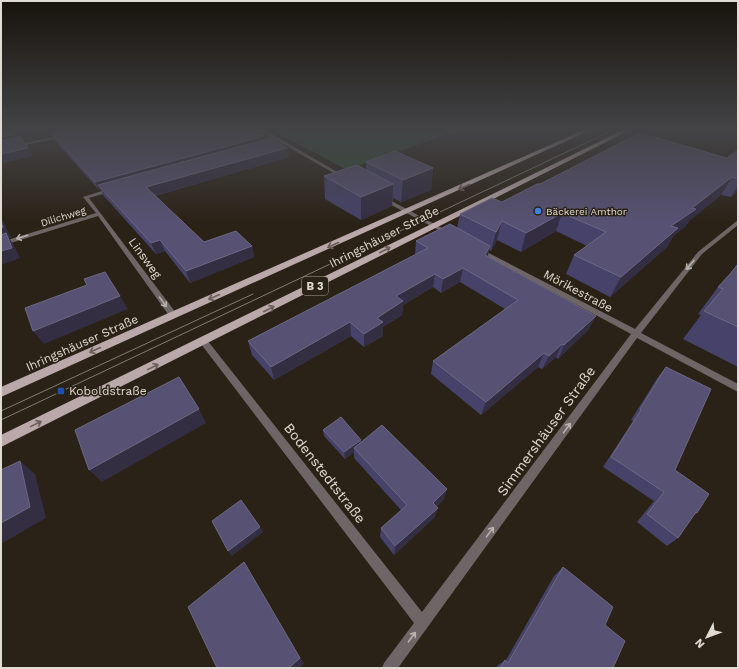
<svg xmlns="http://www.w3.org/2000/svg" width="739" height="669" viewBox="0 0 739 669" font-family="'Work Sans',sans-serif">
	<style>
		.green { fill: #334c37 }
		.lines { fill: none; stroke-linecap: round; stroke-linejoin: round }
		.minor { fill: #6e6666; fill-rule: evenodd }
		.primary { fill: #baa8aa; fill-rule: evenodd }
		.tram { stroke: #827c72; stroke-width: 1 }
		.wall { fill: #474269 }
		.shaded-wall { fill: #342e43 }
		.building { fill: #575274; stroke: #6c6883 }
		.oneway { stroke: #6b5e59 }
		.oneway2 { stroke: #b8b2ad }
		.shop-dot { fill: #3f7fe0; stroke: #2a2216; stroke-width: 1.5 }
		.transit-dot { fill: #1a4fb4; stroke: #2a2216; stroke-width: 1.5 }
		.labels { text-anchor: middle; stroke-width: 3; stroke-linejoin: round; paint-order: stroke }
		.far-poi-label { font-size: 10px; fill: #e0dbd3; stroke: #2a2216; text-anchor: start }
		.far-street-label { font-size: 10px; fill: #e0dbd3; stroke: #2a2216 }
		.shield { fill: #2a2216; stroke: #a9a49a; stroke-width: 1 }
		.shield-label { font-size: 11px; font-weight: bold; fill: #e0dbd3 }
		.street-label { font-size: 12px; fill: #e0dbd3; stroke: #2a2216 }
		.poi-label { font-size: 12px; fill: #e0dbd3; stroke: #2a2216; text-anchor: start }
		.near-street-label { font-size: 14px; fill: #e0dbd3; stroke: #2a2216 }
	</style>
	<rect width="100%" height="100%" fill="#2a2216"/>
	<path class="green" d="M 272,130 L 459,130 L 347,170 Z"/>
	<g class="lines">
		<path class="minor" d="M 259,130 L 265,130 L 346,177 L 342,178 Z
			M 63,135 L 65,136 L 64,137 L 1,150 L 1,148 Z
			M 111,188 L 113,189 L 113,191 L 89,198 L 176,313 L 177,315 L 176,317 L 170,317 L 98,216 L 1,246 L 1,242 L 96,213 L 83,197 Z
			M 382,198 L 386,198 L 453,234 L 450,236 L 448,235 L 382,200 Z
			M 738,220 L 738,225 L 702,254 L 641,333 L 738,384 L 738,392 L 637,338 L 398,668 L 382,668 L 384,663 L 414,623 L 201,344 L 200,342 L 201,340 L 207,340 L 422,612 L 631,334 L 477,251 L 477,249 L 481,249 L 635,329 L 698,252 Z"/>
		<path class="primary" d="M 584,130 L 591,130 L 1,397 L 1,387 Z
			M 623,130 L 630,130 L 1,447 L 1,435 Z"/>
		<path class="tram" d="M 1,411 L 253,294
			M 1,420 L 613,130"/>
	</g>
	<path class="wall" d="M 45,130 L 256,130 L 265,140 L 287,148 L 289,157 L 155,196 L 204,242 L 252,246 L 254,257 L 190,283 L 165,251 L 156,254 L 103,195 L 101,190 L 99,190 L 54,140 L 51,135 L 50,135 Z
		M 738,150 L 738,191 L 731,197 L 721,195 L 690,220 L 685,227 L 674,235 L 667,247 L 610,297 L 566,274 L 574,255 L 587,246 L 556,231 L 521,252 L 497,240 L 491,251 L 489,250 L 488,256 L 589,329 L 558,359 L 556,357 L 542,369 L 538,367 L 481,415 L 431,374 L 433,361 L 505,309 L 460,282 L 441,293 L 433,287 L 403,305 L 402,315 L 383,327 L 383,336 L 364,347 L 351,336 L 274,380 L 252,355 L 248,341 L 416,254 L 415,254 L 416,241 L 457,228 L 460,214 L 502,202 L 540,184 L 727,158 Z
		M 366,162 L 433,168 L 431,190 L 401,202 L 393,198 L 392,206 L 361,220 L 325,199 L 324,176 L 366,170 Z
		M 738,263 L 738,367 L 683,339 L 701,315 L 698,314 L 718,287 L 730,275 Z
		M 666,367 L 675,470 L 697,513 L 693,516 L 678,538 L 667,546 L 637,522 L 654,501 L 603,467 L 633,421 L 631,420 L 658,377 Z
		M 323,430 L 361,441 L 444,499 L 436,507 L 435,517 L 394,555 L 380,537 L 381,528 L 401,510 L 354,458 L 354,452 L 345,459 L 324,436 Z
		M 563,567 L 605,625 L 613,668 L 496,668 L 498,665 L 506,660 L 554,576 Z"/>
	<path class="shaded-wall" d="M 47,130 L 72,130 L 50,132 L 51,135 L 50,135 Z
		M 18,133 L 23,142 L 1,146 L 1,137 Z
		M 265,136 L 266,143 L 98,185 L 101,190 L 99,190 L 95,182 Z
		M 28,148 L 33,156 L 1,164 L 1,154 Z
		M 287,148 L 289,157 L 150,197 L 146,187 Z
		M 433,168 L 431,190 L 401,202 L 403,180 Z
		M 732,177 L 721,195 L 690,220 L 685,227 L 674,235 L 667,247 L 610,297 L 621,277 L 671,226 L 692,208 Z
		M 393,184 L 392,206 L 361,220 L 361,197 Z
		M 738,186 L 738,191 L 731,197 Z
		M 562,213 L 556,231 L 521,252 L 526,233 Z
		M 1,217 L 11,238 L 9,238 L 13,244 L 20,258 L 1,265 Z
		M 502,221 L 497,240 L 491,251 L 496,232 Z
		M 160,240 L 165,251 L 156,254 L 151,243 Z
		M 252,246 L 254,257 L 190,283 L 186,271 Z
		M 490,246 L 487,259 L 485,255 Z
		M 463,268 L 460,282 L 441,293 L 443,279 Z
		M 435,274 L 433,287 L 403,305 L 402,315 L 383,327 L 383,336 L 364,347 L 364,334 L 377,318 L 396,296 Z
		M 120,296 L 128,309 L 44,344 L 33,331 Z
		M 596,316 L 589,329 L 558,359 L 564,345 Z
		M 350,322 L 351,336 L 274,380 L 271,367 Z
		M 562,344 L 556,357 L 542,369 L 549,356 Z
		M 544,353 L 538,367 L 481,415 L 486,402 Z
		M 199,409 L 206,423 L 102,482 L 89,470 Z
		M 361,440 L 362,446 L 354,448 L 354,452 L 345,459 L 344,452 Z
		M 20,461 L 35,474 L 46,518 L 1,544 L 1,523 Z
		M 447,489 L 444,499 L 430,513 L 433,503 Z
		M 438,508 L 435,517 L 394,555 L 395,546 Z
		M 260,527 L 263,532 L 232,556 L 228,551 Z
		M 244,562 L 250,572 L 304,664 L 299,668 L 289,668 Z"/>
	<path class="building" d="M 1,130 L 16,130 L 18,133 L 1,137 Z
		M 59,130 L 256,130 L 265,136 L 95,182 L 50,132 Z
		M 640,133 L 727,158 L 738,150 L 738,179 L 732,177 L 692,208 L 696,209 L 671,226 L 678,228 L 621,277 L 574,255 L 606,232 L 562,213 L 526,233 L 502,221 L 496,232 L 460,214 L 492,198 L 502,202 L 537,184 L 540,184 Z
		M 21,137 L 28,148 L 1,154 L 1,141 Z
		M 271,138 L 287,148 L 146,187 L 204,242 L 236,231 L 252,246 L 186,271 L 160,240 L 151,243 L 98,185 Z
		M 395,151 L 433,168 L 403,180 L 366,162 Z
		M 357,165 L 393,184 L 361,197 L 324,176 Z
		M 1,222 L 3,227 L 1,228 Z
		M 450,224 L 490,246 L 485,255 L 596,316 L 564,345 L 562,344 L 549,356 L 544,353 L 486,402 L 433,361 L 518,300 L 463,268 L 443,279 L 435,274 L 396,296 L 403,301 L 377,318 L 383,322 L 364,334 L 350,322 L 271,367 L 248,341 L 428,248 L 416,241 Z
		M 6,233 L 12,248 L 1,251 L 1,235 Z
		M 738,264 L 738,327 L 704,311 L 723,289 L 718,287 L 730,274 Z
		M 105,272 L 120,296 L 33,331 L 25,308 L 87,285 L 84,279 Z
		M 666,367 L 711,389 L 675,470 L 709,494 L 697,513 L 696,512 L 678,538 L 647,514 L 664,492 L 611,457 L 641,410 L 640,409 Z
		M 179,377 L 199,409 L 89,470 L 75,430 Z
		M 341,417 L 361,440 L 344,452 L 323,430 Z
		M 382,425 L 447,489 L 433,503 L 438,508 L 395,546 L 381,528 L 407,505 L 354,448 Z
		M 20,461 L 30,507 L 1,523 L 1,470 Z
		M 241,500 L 260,527 L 228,551 L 212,521 Z
		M 244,562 L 300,658 L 289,668 L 217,668 L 188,607 Z
		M 563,567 L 613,607 L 605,625 L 625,641 L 613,668 L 500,668 L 505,660 L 508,663 Z"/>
	<defs><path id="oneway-shaft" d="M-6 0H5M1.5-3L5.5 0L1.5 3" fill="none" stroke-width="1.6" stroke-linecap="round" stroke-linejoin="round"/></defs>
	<g class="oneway">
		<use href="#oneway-shaft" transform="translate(464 187) rotate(156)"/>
		<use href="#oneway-shaft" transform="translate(333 245) rotate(156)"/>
		<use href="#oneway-shaft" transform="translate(385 250) rotate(-27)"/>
		<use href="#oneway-shaft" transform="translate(214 297) rotate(156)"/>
		<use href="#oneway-shaft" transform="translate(269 309) rotate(-27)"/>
		<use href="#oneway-shaft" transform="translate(95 350) rotate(156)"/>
		<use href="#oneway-shaft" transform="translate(153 367) rotate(-26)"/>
		<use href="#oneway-shaft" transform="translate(36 424) rotate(-26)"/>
	</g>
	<g class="oneway2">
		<use href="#oneway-shaft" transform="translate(22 237) rotate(163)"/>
		<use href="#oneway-shaft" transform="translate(690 265) rotate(131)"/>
		<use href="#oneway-shaft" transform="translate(163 302) rotate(54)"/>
		<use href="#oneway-shaft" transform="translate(567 428) rotate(-54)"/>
		<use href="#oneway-shaft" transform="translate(490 532) rotate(-54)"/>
		<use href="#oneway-shaft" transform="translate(412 637) rotate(-53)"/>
	</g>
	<linearGradient id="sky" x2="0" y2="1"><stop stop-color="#17130c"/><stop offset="0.58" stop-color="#444447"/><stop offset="1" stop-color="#444447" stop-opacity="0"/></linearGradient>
	<rect width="739" height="224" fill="url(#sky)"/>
	<circle class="shop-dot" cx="538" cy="211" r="4"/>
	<rect class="transit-dot" x="57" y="387" width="8" height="8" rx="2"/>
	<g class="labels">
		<g class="far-poi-label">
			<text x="546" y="215">Bäckerei Amthor</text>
		</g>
		<g class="far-street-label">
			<text transform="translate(63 216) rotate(-17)" y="4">Dilichweg</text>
		</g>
		<rect class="shield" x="302" y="277" width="26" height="18" rx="3"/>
		<g class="shield-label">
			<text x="315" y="290">B 3</text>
		</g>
		<g class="street-label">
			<text transform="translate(384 237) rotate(-27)" y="4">Ihringshäuser Straße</text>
			<text transform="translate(145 258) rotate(54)" y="4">Linsweg</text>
			<text transform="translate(578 291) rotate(28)" y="4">Mörikestraße</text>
			<text transform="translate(82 343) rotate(-24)" y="4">Ihringshäuser Straße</text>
		</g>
		<g class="poi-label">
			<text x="69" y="395">Koboldstraße</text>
		</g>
		<g class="near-street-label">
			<text transform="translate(546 431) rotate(-54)" y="5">Simmershäuser Straße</text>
			<text transform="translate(325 473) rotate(52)" y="5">Bodenstedtstraße</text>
		</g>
	</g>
	<rect width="739" height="669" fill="none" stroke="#e0dbd3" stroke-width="4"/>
	<g transform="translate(707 637) rotate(228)" stroke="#2a2216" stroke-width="3" paint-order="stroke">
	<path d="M0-3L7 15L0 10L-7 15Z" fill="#e0dbd3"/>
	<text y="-6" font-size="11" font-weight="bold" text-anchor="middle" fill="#e0dbd3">N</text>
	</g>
</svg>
